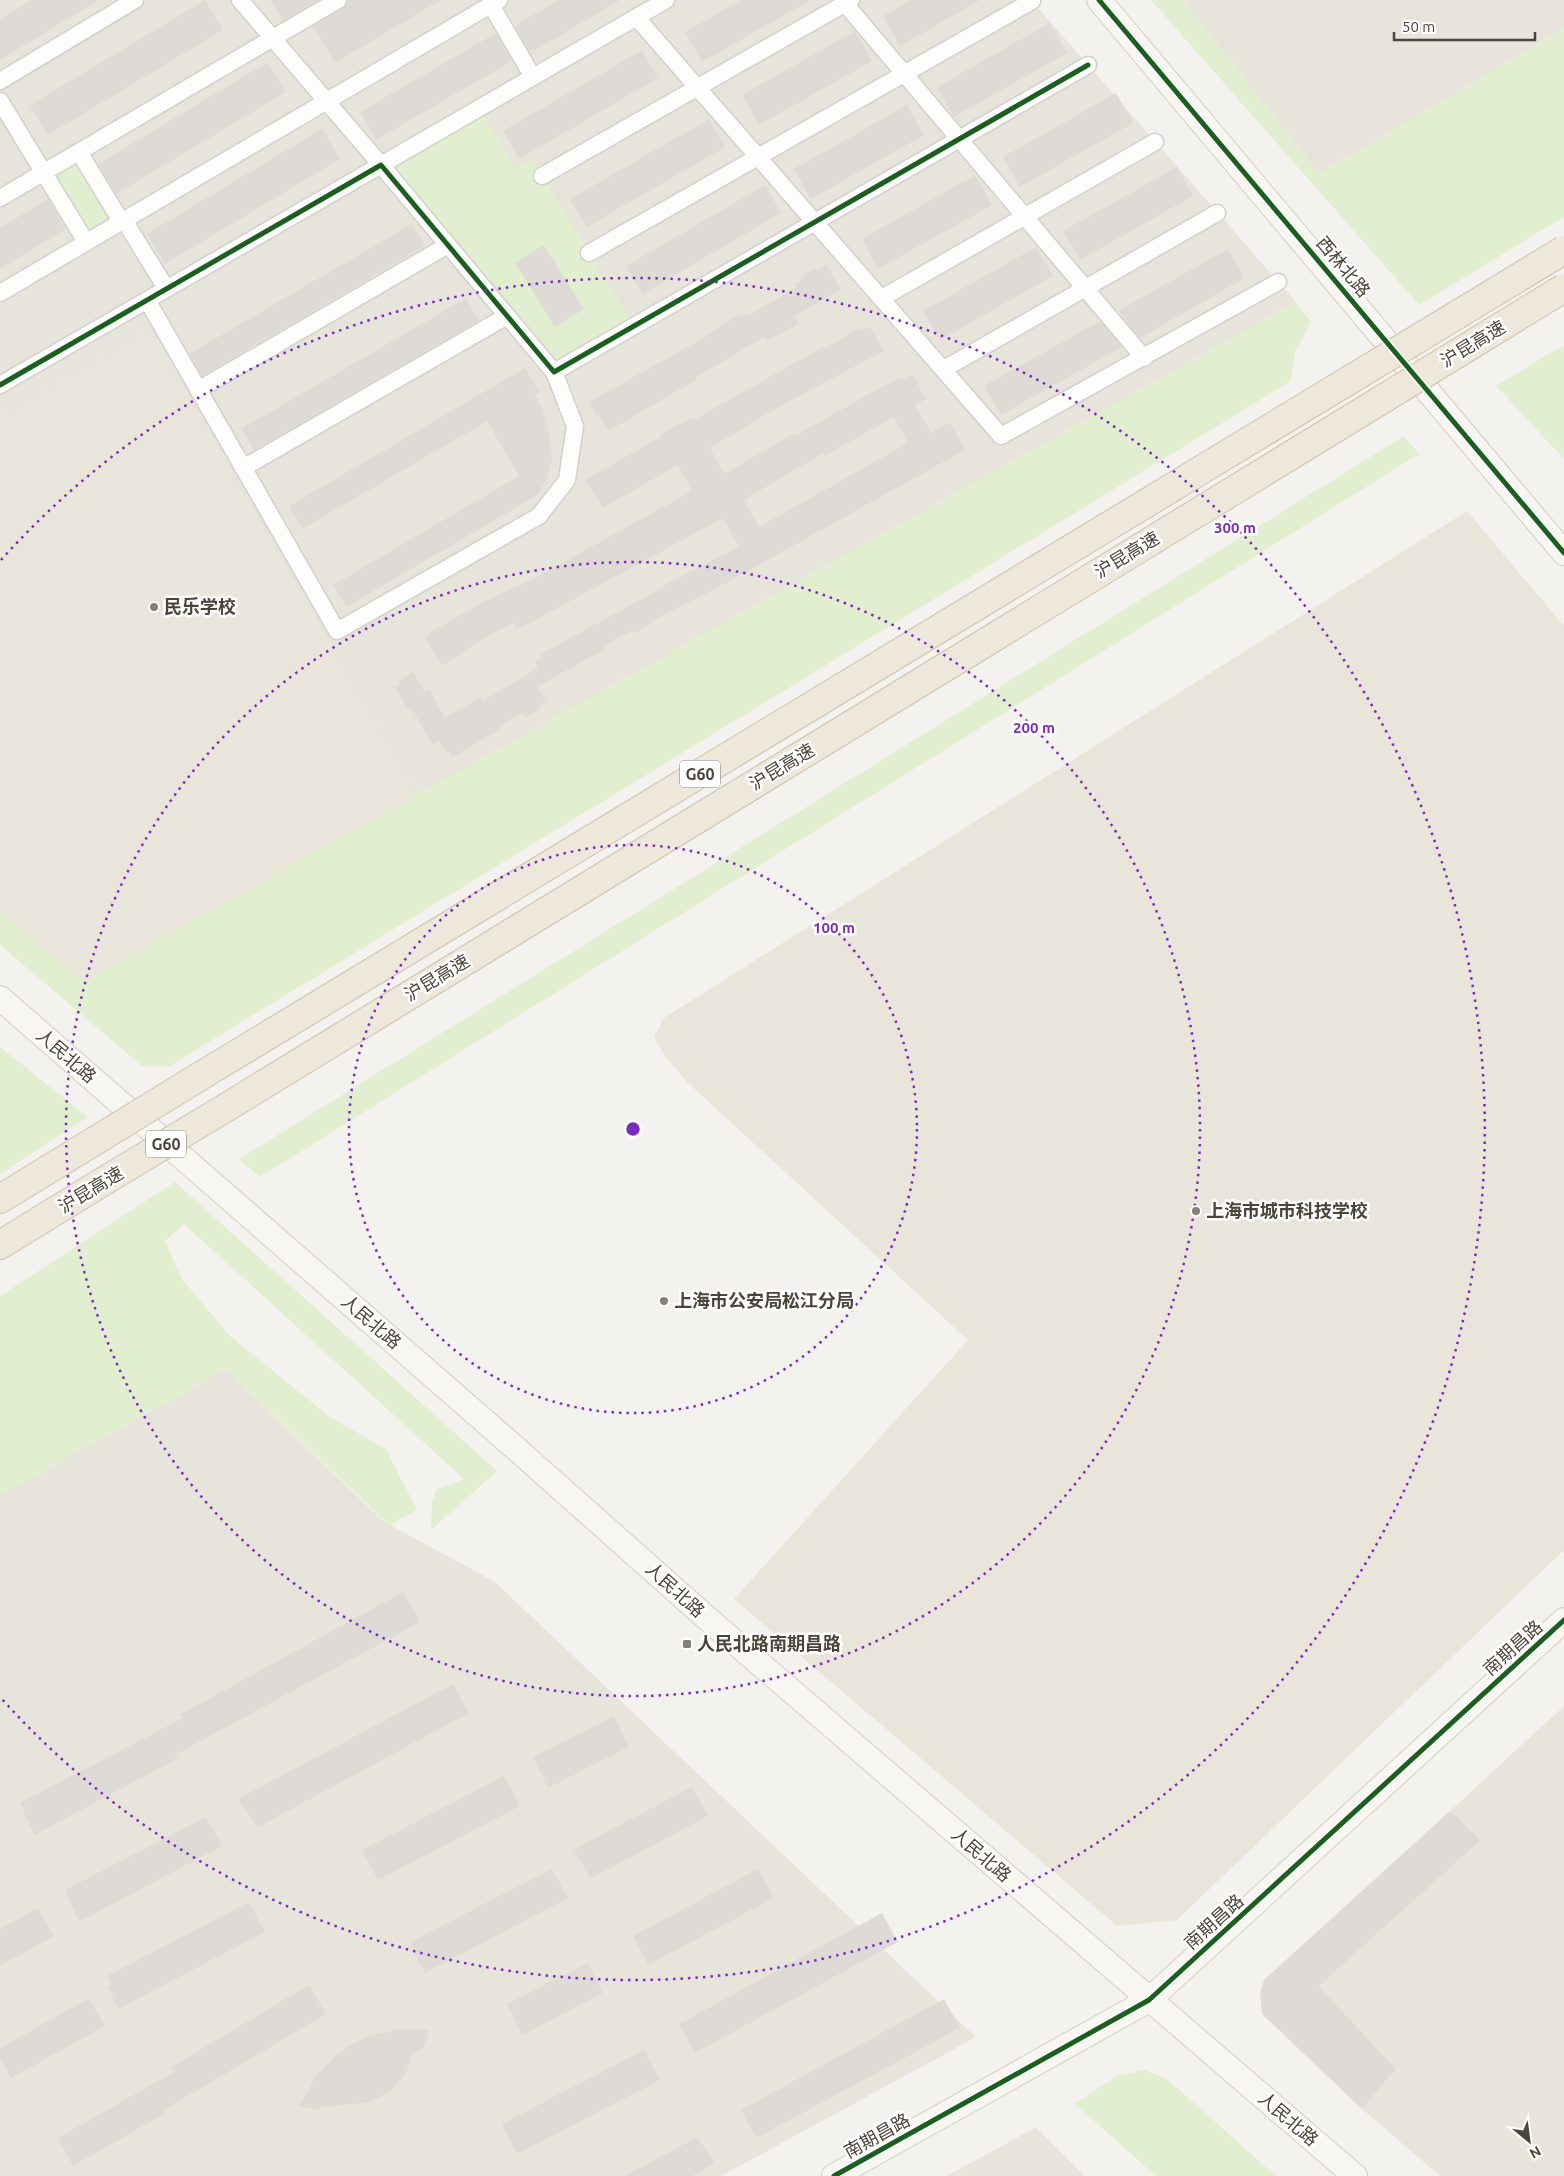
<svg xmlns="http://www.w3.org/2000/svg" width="1564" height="2176" viewBox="0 0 1564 2176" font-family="Ubuntu,'Noto Sans SC',sans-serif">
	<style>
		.residential { fill: #e7e4dc }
		.education { fill: #eae5da }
		.green { fill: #e1eecf }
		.building { fill: #dedbd6; fill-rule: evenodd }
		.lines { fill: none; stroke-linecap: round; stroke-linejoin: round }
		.street-casing { stroke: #d2d0cb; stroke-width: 19 }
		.secondary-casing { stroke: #d3cfc5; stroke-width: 26 }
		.highway-casing { stroke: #ccbfa9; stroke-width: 30 }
		.street { stroke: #fdfdfc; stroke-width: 16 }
		.secondary { stroke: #f7f6f1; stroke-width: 24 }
		.highway { stroke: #ede8db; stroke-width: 28 }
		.highway-bridge-casing { stroke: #ccbfa9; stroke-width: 30; stroke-linecap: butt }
		.highway-bridge { stroke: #ede8db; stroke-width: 28 }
		.cycleway-casing { stroke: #fff; stroke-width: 8 }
		.cycleway { stroke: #1b5e20; stroke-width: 5 }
		.ring { fill: none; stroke: #7b2cbf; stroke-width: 2.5; stroke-dasharray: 2.5 5 }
		.poi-dot { fill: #868178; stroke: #fff; stroke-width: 2 }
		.labels { text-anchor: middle; stroke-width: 5; stroke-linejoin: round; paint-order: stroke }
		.shield { fill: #fff; stroke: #817c74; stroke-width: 1 }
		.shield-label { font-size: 16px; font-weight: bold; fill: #4b4439 }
		.street-label { font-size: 18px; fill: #4b4439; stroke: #fff }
		.poi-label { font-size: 18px; font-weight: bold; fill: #4b4439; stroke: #fff; text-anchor: start }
		.centre { fill: #7b2cbf; stroke: #fff; stroke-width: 2.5 }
		.ring-label { font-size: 15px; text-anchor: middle; font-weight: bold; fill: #7b2cbf; stroke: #fff; stroke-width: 5; stroke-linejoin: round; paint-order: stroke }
	</style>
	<rect width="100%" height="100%" fill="#f4f2ee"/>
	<path class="residential" d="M 0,0 L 1031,0 L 1296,302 L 416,796 L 149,332 L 0,419 Z
		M 1183,0 L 1564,0 L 1564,28 L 1319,174 Z
		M 226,1369 L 383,1521 L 495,1582 L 976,2037 L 721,2176 L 0,2176 L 0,1495 Z
		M 1564,1706 L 1564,2176 L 1440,2176 L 1362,2109 L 1396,2069 L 1319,1986 L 1481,1840 L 1450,1811 Z
		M 1036,2127 L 1085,2176 L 947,2176 Z"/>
	<path class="education" d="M 149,332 L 416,796 L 84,981 L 0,911 L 0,419 Z
		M 1467,511 L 1564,626 L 1564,1550 L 1177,1920 L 1117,1926 L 734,1599 L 968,1340 L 687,1082 L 666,1057 L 654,1037 L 664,1018 Z"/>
	<path class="green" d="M 1151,0 L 1183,0 L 1319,174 L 1564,28 L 1564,217 L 1419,305 Z
		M 479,108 L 516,169 L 532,160 L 634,326 L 554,372 L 381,165 Z
		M 79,152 L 121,221 L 86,242 L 44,172 Z
		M 1296,302 L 1311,322 L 1295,352 L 1291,381 L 168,1067 L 142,1066 L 0,945 L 0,911 L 84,981 Z
		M 1564,345 L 1564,459 L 1496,386 Z
		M 1404,436 L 1419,454 L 260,1177 L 239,1159 Z
		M 0,1047 L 88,1117 L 0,1174 Z
		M 175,1182 L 497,1471 L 431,1530 L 432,1503 L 436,1490 L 464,1479 L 184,1224 L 165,1241 L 182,1279 L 230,1336 L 330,1417 L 386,1449 L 417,1510 L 389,1525 L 226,1369 L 0,1495 L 0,1296 Z
		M 1144,2070 L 1167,2079 L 1276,2176 L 1156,2176 L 1075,2104 L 1117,2076 Z"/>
	<path class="building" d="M 32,0 L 99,0 L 0,60 L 0,19 Z
		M 205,0 L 223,30 L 48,135 L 30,105 Z
		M 271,0 L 318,0 L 283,21 Z
		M 348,0 L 441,0 L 335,63 L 313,26 L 343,9 Z
		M 558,0 L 620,0 L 534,51 L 533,49 L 529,51 L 515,26 Z
		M 741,0 L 811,0 L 702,62 L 685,32 Z
		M 911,0 L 980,0 L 900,46 L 883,16 Z
		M 1050,23 L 1067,53 L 954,117 L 937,87 Z
		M 855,31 L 872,61 L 759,125 L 742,95 Z
		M 496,33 L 512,61 L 376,140 L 360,112 Z
		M 642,50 L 658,78 L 519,159 L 503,131 Z
		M 268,62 L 286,92 L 116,194 L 98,164 Z
		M 1116,93 L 1133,123 L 1020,187 L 1003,157 Z
		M 907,105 L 924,135 L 811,199 L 794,169 Z
		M 709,119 L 725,147 L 587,227 L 570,199 Z
		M 322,129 L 340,159 L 165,264 L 147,234 Z
		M 1177,167 L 1193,196 L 1080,260 L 1063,231 Z
		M 975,175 L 992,205 L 878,269 L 862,239 Z
		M 765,185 L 781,213 L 642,294 L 626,266 Z
		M 48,199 L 66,229 L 0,269 L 0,228 Z
		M 412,224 L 425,246 L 202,376 L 189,354 Z
		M 544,245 L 584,309 L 555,327 L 515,263 Z
		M 1036,247 L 1053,276 L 940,340 L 923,311 Z
		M 1228,249 L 1245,278 L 1140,338 L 1118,311 Z
		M 826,265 L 841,290 L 794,316 L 799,323 L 767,341 L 764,337 L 695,378 L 696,380 L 608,431 L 599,415 L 596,415 L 589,402 L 693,344 L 738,315 L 739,318 L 748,313 L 749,315 L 797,287 L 795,284 L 804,278 L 803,275 L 816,268 L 818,270 Z
		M 466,298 L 479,321 L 254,450 L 241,429 Z
		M 1100,321 L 1122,347 L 1001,415 L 984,386 Z
		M 870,326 L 884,351 L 782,405 L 710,448 L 724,474 L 793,434 L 795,436 L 867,395 L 902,377 L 903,379 L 912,374 L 926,399 L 915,405 L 931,433 L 950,422 L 965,450 L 726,583 L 650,622 L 651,624 L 633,634 L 631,631 L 603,646 L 605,649 L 537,687 L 546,702 L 539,706 L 540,709 L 526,717 L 523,713 L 499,726 L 500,729 L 452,758 L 449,752 L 446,753 L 439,741 L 433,745 L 415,714 L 411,708 L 408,710 L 395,687 L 400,685 L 398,681 L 413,672 L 424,691 L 429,689 L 445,718 L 481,697 L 483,701 L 538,668 L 535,662 L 543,658 L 541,654 L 664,587 L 664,585 L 739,547 L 723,518 L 526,625 L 516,630 L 513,623 L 484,638 L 442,666 L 425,637 L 430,635 L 429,633 L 485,601 L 531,580 L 692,491 L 678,465 L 603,508 L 585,480 L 662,436 L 661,434 L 693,417 L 695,419 L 823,347 L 824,349 L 860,328 L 862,331 ZM 894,417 L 908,443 L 759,527 L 744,500 L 823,453 L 824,456 Z
		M 525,368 L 540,392 L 535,395 L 543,410 L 549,434 L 552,460 L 547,478 L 538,495 L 346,607 L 333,585 L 519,476 L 487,421 L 302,529 L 289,506 Z
		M 403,1592 L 420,1622 L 175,1755 L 177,1759 L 34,1835 L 20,1803 L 183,1718 L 181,1714 Z
		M 453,1684 L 469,1713 L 258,1827 L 238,1799 Z
		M 614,1716 L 629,1747 L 548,1788 L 533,1757 Z
		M 504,1776 L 520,1806 L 378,1880 L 362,1850 Z
		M 692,1787 L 708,1816 L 590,1879 L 574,1849 Z
		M 1450,1811 L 1481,1840 L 1319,1986 L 1396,2069 L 1362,2109 L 1262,2014 L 1260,1993 L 1264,1980 Z
		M 206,1817 L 222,1846 L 79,1922 L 65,1890 Z
		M 552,1869 L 568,1898 L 425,1973 L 410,1942 Z
		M 758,1869 L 774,1898 L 648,1965 L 633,1936 Z
		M 249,1902 L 265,1932 L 118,2009 L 108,1987 L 112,1985 L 107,1976 Z
		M 38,1908 L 54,1936 L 0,1966 L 0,1929 Z
		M 882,1913 L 898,1942 L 695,2053 L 679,2024 Z
		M 588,1963 L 603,1993 L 522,2035 L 507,2004 Z
		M 309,1985 L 326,2014 L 164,2110 L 166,2113 L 73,2166 L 58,2138 L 174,2072 L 171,2067 Z
		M 89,1998 L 105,2026 L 11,2078 L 0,2058 L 0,2048 Z
		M 944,1999 L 960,2028 L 756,2138 L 741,2110 Z
		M 400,2029 L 419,2029 L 429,2031 L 424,2048 L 412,2055 L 406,2073 L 391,2091 L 370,2102 L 323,2107 L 318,2110 L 299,2106 L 317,2075 L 332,2059 L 349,2046 L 369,2036 Z
		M 644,2050 L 660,2080 L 517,2154 L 502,2124 Z
		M 697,2137 L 715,2163 L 692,2176 L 625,2176 Z"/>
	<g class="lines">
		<g class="street-casing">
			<path id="street" d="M 240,0 L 381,165 L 666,0
				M 842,0 L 1144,358
				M 491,5 L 533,77
				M 636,17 L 1001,436 L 1278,282
				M 0,81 L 135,0
				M 0,101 L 86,242
				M 79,152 L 121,221
				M 542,176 L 851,0
				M 0,198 L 338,0
				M 124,220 L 166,288
				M 589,253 L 1032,1
				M 0,293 L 499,0
				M 882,298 L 1155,142
				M 147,300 L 337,631 L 539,516 L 567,480 L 575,426 L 554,372
				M 944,369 L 1217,213
				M 0,385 L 381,165 L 554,372 L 1088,65
				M 198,390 L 448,245
				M 243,468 L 507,316"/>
		</g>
		<g class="secondary-casing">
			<path id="secondary" d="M 1099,0 L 1564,553
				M 0,998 L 513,1446 L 709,1620 L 1355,2176
				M 834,2176 L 1149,2000 L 1564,1620"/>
		</g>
		<g class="highway-casing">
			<path id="highway" d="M 199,1077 L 1201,470
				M 227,1107 L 1223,497
				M 0,1199 L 80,1150
				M 0,1245 L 104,1181"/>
		</g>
		<use href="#street" class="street"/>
		<use href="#secondary" class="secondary"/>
		<use href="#highway" class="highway"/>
		<g class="highway-bridge-casing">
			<path id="highway-bridge" d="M 1201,470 L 1564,250
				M 1223,497 L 1564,288
				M 80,1150 L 199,1077
				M 104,1181 L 227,1107"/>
		</g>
		<use href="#highway-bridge" class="highway-bridge"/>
		<g class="cycleway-casing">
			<path id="cycleway" d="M 1099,0 L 1564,553
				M 0,385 L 381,165 L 554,372 L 1088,65
				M 834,2176 L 1149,2000 L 1564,1620"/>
		</g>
		<use href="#cycleway" class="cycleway"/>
	</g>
	<g class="ring">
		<circle cx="633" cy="1129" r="284"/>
		<circle cx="633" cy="1129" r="567"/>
		<path d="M1 560A851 851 0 1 1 1 1698"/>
	</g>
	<g class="poi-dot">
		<circle cx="154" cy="607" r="5"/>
		<circle cx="1196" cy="1211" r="5"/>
		<circle cx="664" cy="1301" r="5"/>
		<rect x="682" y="1639" width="10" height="10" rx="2.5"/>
	</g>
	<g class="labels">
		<g class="shield">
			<rect x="680" y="760.5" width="40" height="27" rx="4"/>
			<rect x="146" y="1130.5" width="40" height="27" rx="4"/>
		</g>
		<g class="shield-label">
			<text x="700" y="780">G60</text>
			<text x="166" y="1150">G60</text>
		</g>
		<g class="street-label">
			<text transform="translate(1343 267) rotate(50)" y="6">西林北路</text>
			<text transform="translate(1473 344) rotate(-31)" y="6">沪昆高速</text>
			<text transform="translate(1127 555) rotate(-31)" y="6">沪昆高速</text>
			<text transform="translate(782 767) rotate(-31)" y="6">沪昆高速</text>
			<text transform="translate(437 978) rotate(-31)" y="6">沪昆高速</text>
			<text transform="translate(66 1056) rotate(41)" y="6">人民北路</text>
			<text transform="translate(91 1190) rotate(-31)" y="6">沪昆高速</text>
			<text transform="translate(371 1322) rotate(41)" y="6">人民北路</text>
			<text transform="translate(675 1590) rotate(42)" y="6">人民北路</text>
			<text transform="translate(1513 1648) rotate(-42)" y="6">南期昌路</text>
			<text transform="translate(981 1855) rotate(41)" y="6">人民北路</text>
			<text transform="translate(1214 1922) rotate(-42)" y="6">南期昌路</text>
			<text transform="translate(1288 2119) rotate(41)" y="6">人民北路</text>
			<text transform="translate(877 2136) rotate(-29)" y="6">南期昌路</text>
		</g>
		<g class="poi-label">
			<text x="164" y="613">民乐学校</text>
			<text x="1206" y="1217">上海市城市科技学校</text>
			<text x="674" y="1307">上海市公安局松江分局</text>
			<text x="697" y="1650">人民北路南期昌路</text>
		</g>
	</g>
	<circle cx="633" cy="1129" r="8" class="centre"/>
	<g class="ring-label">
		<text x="1235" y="533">300 m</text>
		<text x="1034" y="733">200 m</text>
		<text x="834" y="933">100 m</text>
	</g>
	<g transform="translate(1529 2141) rotate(151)" stroke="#ffffff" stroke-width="4" paint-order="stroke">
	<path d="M0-4L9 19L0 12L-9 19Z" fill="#4b4439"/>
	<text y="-8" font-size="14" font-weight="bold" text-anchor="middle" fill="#4b4439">N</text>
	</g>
	<path d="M1394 32v8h141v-8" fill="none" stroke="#4b4439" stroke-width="2.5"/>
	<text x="1402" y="32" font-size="15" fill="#4b4439" stroke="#ffffff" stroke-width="4" paint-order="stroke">50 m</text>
</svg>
